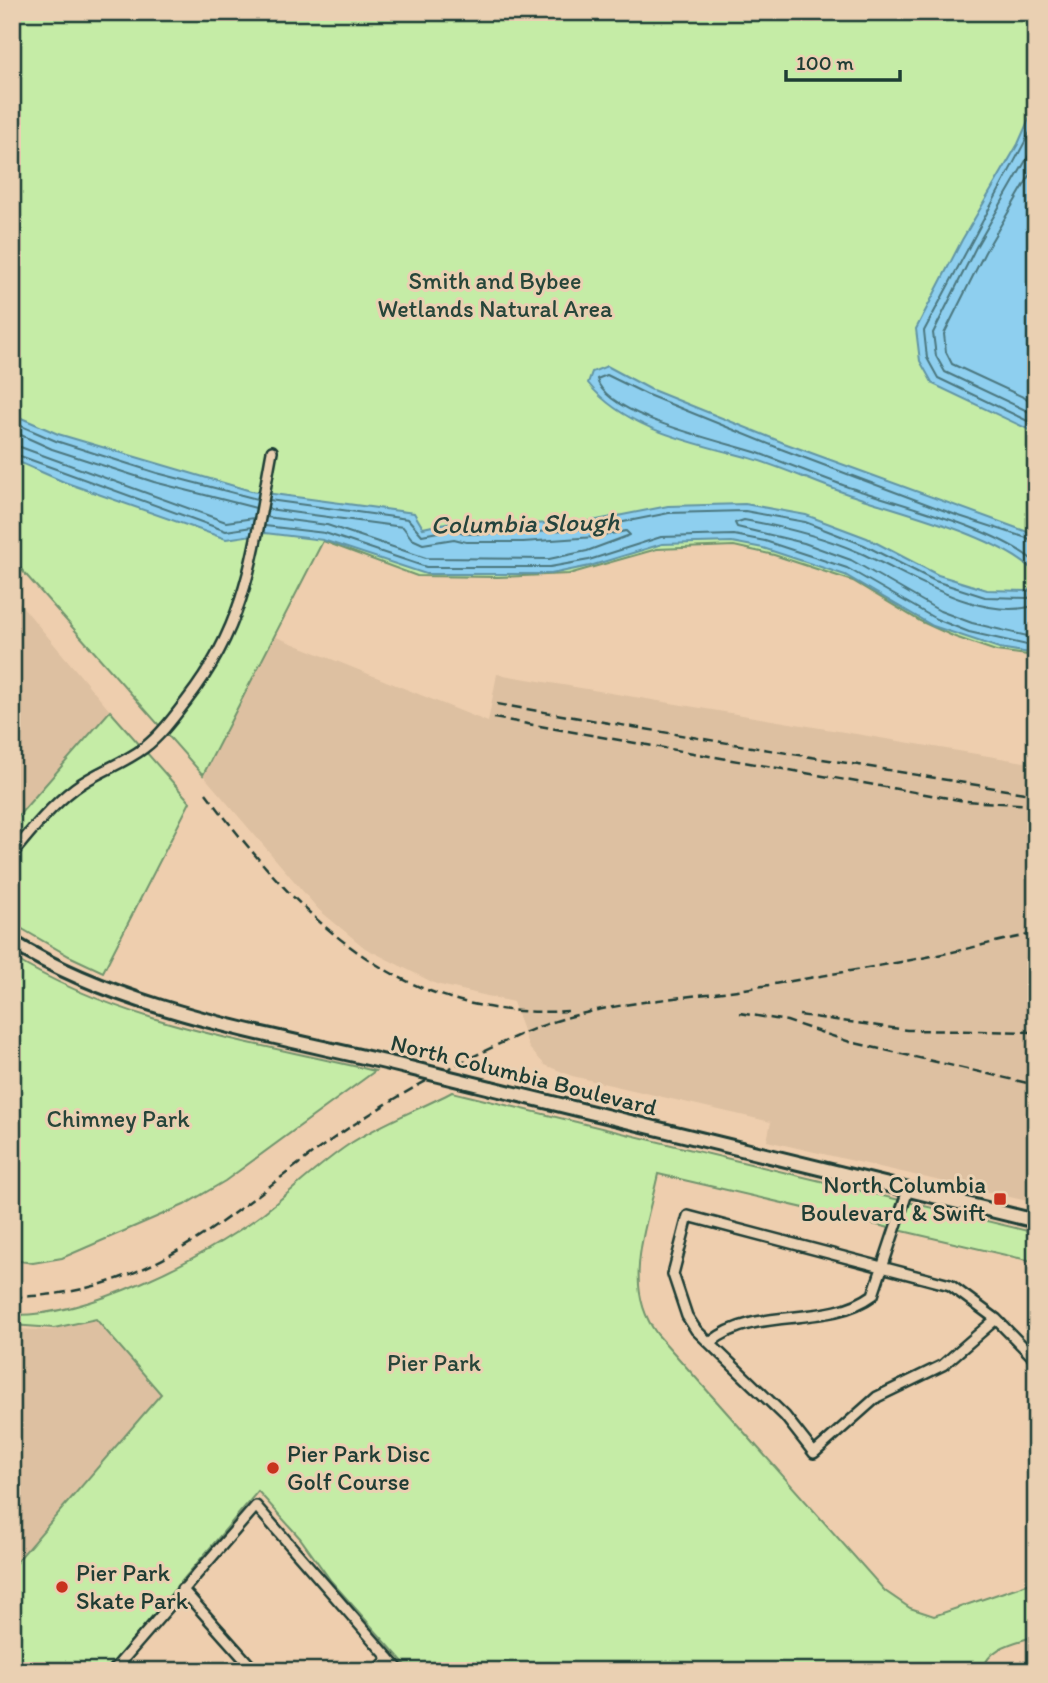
<svg xmlns="http://www.w3.org/2000/svg" width="1048" height="1683" viewBox="0 0 1048 1683" font-family="Itim,sans-serif">
	<style>
		.built { fill: #ddc0a1 }
		.green { fill: #c5eca6; stroke: #72946d; stroke-width: 2 }
		.water { fill: #8ecfef; stroke: #6295a4; stroke-width: 2 }
		.lines { fill: none; stroke-linecap: round; stroke-linejoin: round }
		.shore { stroke: #4b777f; stroke-width: 2 }
		.street-casing { stroke: #1f3d34; stroke-width: 14 }
		.secondary-casing { stroke: #1f3d34; stroke-width: 18 }
		.street { stroke: #ead0b2; stroke-width: 9 }
		.secondary { stroke: #ead0b2; stroke-width: 12 }
		.rail { stroke: #1f3d34; stroke-width: 2.5; stroke-dasharray: 10 5; stroke-linecap: butt }
		.secondary-bridge-casing { stroke: #1f3d34; stroke-width: 18; stroke-linecap: butt }
		.secondary-bridge { stroke: #ead0b2; stroke-width: 12 }
		.poi-dot { fill: #c8321e; stroke: #ead0b2; stroke-width: 2.5 }
		.labels { text-anchor: middle; stroke-width: 6; stroke-linejoin: round; paint-order: stroke }
		.park-label { font-size: 24px; fill: #27463a; stroke: #ead0b2 }
		.street-label { font-size: 24px; fill: #1f3d34; stroke: #ead0b2 }
		.poi-label { font-size: 24px; fill: #1f3d34; stroke: #ead0b2; text-anchor: start }
		.water-label { font-size: 26px; font-style: italic; fill: #25443d; stroke: #ead0b2 }
	</style>
	<rect width="100%" height="100%" fill="#eeceae"/>
	<filter id="ink" filterUnits="userSpaceOnUse"><feTurbulence type="fractalNoise" baseFrequency=".0143" numOctaves="2"/><feDisplacementMap in="SourceGraphic" scale="14" xChannelSelector="R" yChannelSelector="G"/><feConvolveMatrix kernelMatrix="1 2 1 2 8 2 1 2 1" color-interpolation-filters="sRGB"/></filter>
	<g filter="url(#ink)">
		<path class="built" d="M 12,594 L 110,711 L 12,823 Z
			M 274,636 L 488,722 L 497,674 L 1036,764 L 1036,1203 L 767,1141 L 771,1122 L 572,1076 L 545,1065 L 529,1048 L 513,1002 L 436,984 L 365,948 L 319,910 L 203,775 Z
			M 91,1313 L 162,1394 L 12,1567 L 12,1329 L 51,1330 Z"/>
		<path class="green" d="M 12,12 L 1036,12 L 1036,656 L 996,651 L 955,637 L 920,621 L 853,581 L 774,555 L 734,546 L 657,549 L 569,574 L 498,577 L 417,576 L 323,541 L 203,775 L 12,559 Z
			M 110,711 L 190,802 L 103,972 L 69,956 L 12,923 L 12,823 Z
			M 12,957 C 121,1024 253,1042 375,1071 L 225,1181 L 184,1205 L 62,1258 L 33,1263 L 12,1260 Z
			M 452,1092 L 1036,1233 L 1036,1262 L 658,1174 C 647,1226 621,1287 657,1334 L 885,1591 L 910,1608 L 934,1616 L 1036,1581 L 1036,1636 C 1014,1643 989,1646 982,1671 L 964,1671 L 956,1665 L 949,1666 L 944,1671 L 411,1671 L 331,1581 L 300,1538 L 258,1491 L 106,1671 L 12,1671 L 12,1567 L 161,1394 L 96,1319 L 54,1328 L 12,1325 L 12,1315 C 88,1317 201,1259 261,1215 C 291,1192 317,1166 348,1145 C 381,1123 418,1110 452,1092 Z"/>
		<path class="water" d="M 1036,103 L 1036,433 L 933,384 L 920,361 L 916,329 L 962,240 L 1018,144 Z
			M 607,366 L 650,389 L 784,443 L 1036,535 L 1036,573 C 997,534 899,512 845,493 C 813,482 782,467 750,458 C 695,443 625,430 588,383 L 592,372 Z
			M 12,414 L 58,434 L 251,491 L 414,513 L 423,528 L 455,521 L 466,527 L 592,521 L 668,506 L 745,504 L 806,515 L 867,538 L 938,575 L 987,590 L 1028,591 L 1036,587 L 1036,654 L 999,648 L 933,626 L 845,575 L 763,548 L 732,542 L 662,544 L 590,566 L 551,574 L 426,574 L 323,540 L 265,533 L 226,539 L 64,482 L 12,459 Z"/>
		<g class="lines">
			<path class="shore" d="M 1036,121 L 924,331 L 927,358 L 938,378 L 1036,425
				M 1036,143 L 976,247 L 933,333 L 936,356 L 945,372 L 1036,415
				M 1036,165 L 985,252 L 944,334 L 946,352 L 952,364 L 1036,403
				M 12,422 L 56,441 L 157,473 L 257,499
				M 12,431 L 52,449 L 154,482 L 256,508
				M 12,444 L 226,522 L 254,518
				M 12,453 L 226,531 L 252,527
				M 269,500 L 408,519 L 422,535 L 454,529 L 466,534 L 522,533 L 593,528 L 669,513 L 745,511 L 805,522 L 864,545 L 935,581 L 985,597 L 1028,598 L 1036,595
				M 266,517 L 327,525 L 426,558 L 549,559 L 587,551 L 630,535 L 626,531 L 595,537 L 523,542 L 466,542 L 454,539 L 423,544 L 412,539 L 403,527 L 268,509
				M 265,526 L 325,533 L 426,567 L 550,567 L 589,560 L 661,537 L 734,535 L 765,541 L 847,568 L 936,619 L 969,632 L 1036,647
				M 1036,541 L 956,515 L 781,449 L 648,395 L 607,375 L 597,379 C 605,416 725,442 758,453 C 788,464 818,476 848,487 C 898,504 1000,529 1036,563
				M 1036,605 C 981,624 906,572 858,552 C 821,536 784,527 744,520 L 735,523 L 737,527 L 804,543 L 851,560 L 940,611 L 972,623 L 1036,638"/>
			<g class="street-casing">
				<path id="street" d="M 12,854 C 31,831 50,807 75,788 C 96,772 123,764 144,748 C 161,735 174,717 187,700 C 249,621 254,546 272,451
					M 1033,1220 L 1036,1208
					M 996,1319 L 943,1365 L 877,1397 L 814,1453 L 785,1416 L 696,1330 L 687,1316 L 673,1274 L 688,1216 L 950,1285 L 996,1319 L 1036,1360
					M 711,1342 C 756,1305 827,1329 873,1295 L 908,1190
					M 182,1589 L 255,1671
					M 113,1671 L 256,1506 L 400,1671
					M 377,1671 L 389,1658"/>
			</g>
			<g class="secondary-casing">
				<path id="secondary" d="M 12,942 C 126,1013 276,1035 406,1067
					M 491,1088 L 1036,1221"/>
			</g>
			<use href="#street" class="street"/>
			<use href="#secondary" class="secondary"/>
			<path class="rail" d="M 497,704 L 1036,795
				M 494,718 L 965,801 L 1036,805
				M 206,793 C 299,917 399,1022 568,1011
				M 740,1013 L 787,1021 L 850,1042 L 1036,1085
				M 799,1015 L 907,1030 L 1036,1032
				M 12,1297 C 156,1295 225,1215 334,1138 C 393,1097 457,1062 524,1033 C 599,1000 682,1000 763,986 C 819,976 876,967 932,956 C 967,950 1001,939 1036,934"/>
			<g class="secondary-bridge-casing">
				<path id="secondary-bridge" d="M 406,1067 L 491,1088"/>
			</g>
			<use href="#secondary-bridge" class="secondary-bridge"/>
		</g>
	</g>
	<g class="poi-dot">
		<rect x="993" y="1192" width="14" height="14" rx="3.5"/>
		<circle cx="273" cy="1468" r="7"/>
		<circle cx="62" cy="1587" r="7"/>
	</g>
	<g class="labels">
		<g class="park-label">
			<text x="495" y="289">Smith and Bybee<tspan x="495" dy="28">Wetlands Natural Area</tspan></text>
			<text x="118" y="1127">Chimney Park</text>
			<text x="434" y="1371">Pier Park</text>
		</g>
		<g class="street-label">
			<text transform="translate(524 1075) rotate(14)" y="8">North Columbia Boulevard</text>
		</g>
		<g class="poi-label">
			<text x="986" y="1193" text-anchor="end">North Columbia<tspan x="986" dy="28">Boulevard &amp; Swift</tspan></text>
			<text x="287" y="1462">Pier Park Disc<tspan x="287" dy="28">Golf Course</tspan></text>
			<text x="76" y="1581">Pier Park<tspan x="76" dy="28">Skate Park</tspan></text>
		</g>
		<g class="water-label">
			<text transform="translate(525 523) rotate(-1)" y="9">Columbia Slough</text>
		</g>
	</g>
	<rect width="1048" height="1683" fill="none" stroke="#ead0b2" stroke-width="42"/>
	<rect x="21" y="21" width="1006" height="1641" fill="none" stroke="#1f3d34" stroke-width="2.5" filter="url(#ink)"/>
	<path d="M786 70v10h114v-10" fill="none" stroke="#1f3d34" stroke-width="3.5"/>
	<text x="796" y="70" font-size="21" fill="#1f3d34" stroke="#ead0b2" stroke-width="5" paint-order="stroke">100 m</text>
</svg>
